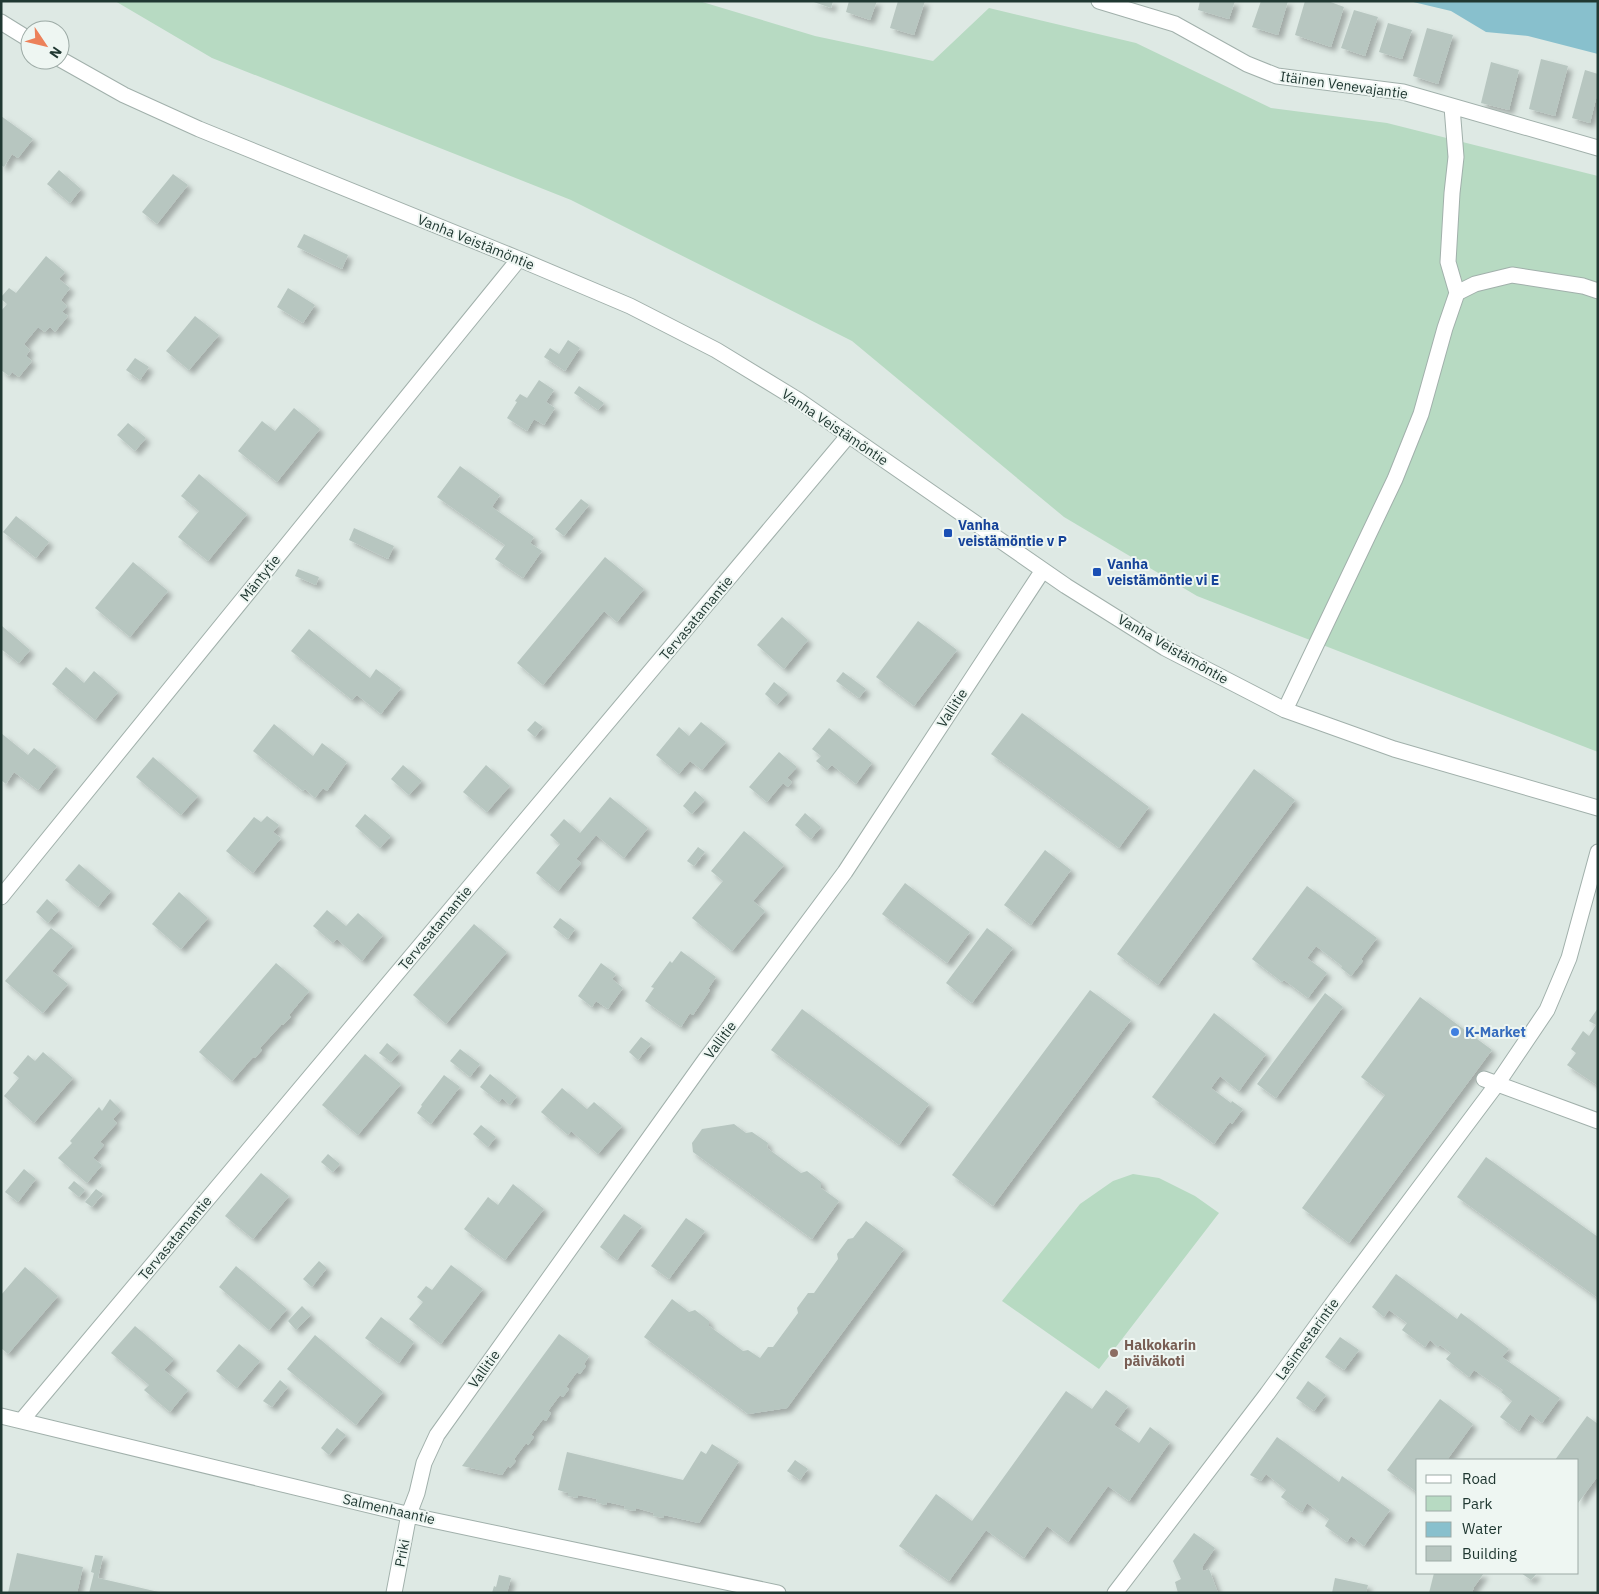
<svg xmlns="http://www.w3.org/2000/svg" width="1599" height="1594" viewBox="0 0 1599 1594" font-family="'IBM Plex Sans',sans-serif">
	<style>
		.green { fill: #b7dac2 }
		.water { fill: #88c0cd }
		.building { fill: #b7c6c0; filter: url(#shadow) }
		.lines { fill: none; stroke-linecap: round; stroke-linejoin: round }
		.minor-casing { stroke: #a1b0ab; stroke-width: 17 }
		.minor { stroke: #fff; stroke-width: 15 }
		.transit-dot { fill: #1a4fb4; stroke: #eef6f2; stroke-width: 2 }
		.shop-dot { fill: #3f7fe0; stroke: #eef6f2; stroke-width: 2 }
		.education-dot { fill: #8d6e63; stroke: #eef6f2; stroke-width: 2 }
		.labels { text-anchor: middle; stroke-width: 4; stroke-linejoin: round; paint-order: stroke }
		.street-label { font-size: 14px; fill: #203832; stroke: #eef6f2 }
		.transit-label { font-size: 14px; font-weight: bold; fill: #164399; stroke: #eef6f2; text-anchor: start }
		.shop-label { font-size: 14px; font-weight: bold; fill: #366cbe; stroke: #eef6f2; text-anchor: start }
		.education-label { font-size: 14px; font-weight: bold; fill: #785e54; stroke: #eef6f2; text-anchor: start }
	</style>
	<defs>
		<filter id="shadow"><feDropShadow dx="4.5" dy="4.5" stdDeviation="2.5" flood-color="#0004"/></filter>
	</defs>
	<rect width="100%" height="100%" fill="#dee9e4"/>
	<path class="green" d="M 115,1 L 699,1 L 815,36 L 933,61 L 989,8 L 1136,43 L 1271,108 L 1387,123 L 1598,176 L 1598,752 L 1197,596 L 1064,517 L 852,341 L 571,200 L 212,58 Z
		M 1133,1174 L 1159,1178 L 1195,1196 L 1219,1213 L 1099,1369 L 1002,1301 L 1080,1204 L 1113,1181 Z"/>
	<path class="water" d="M 1409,1 L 1598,1 L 1598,54 L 1528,36 L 1486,32 L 1451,11 Z"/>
	<path class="building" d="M 811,1 L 833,1 L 831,8 Z
		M 849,1 L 877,1 L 870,20 L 846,12 Z
		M 898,1 L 925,1 L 914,35 L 890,28 Z
		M 1200,1 L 1235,1 L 1229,19 L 1198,10 Z
		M 1261,1 L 1288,1 L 1278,35 L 1252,27 Z
		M 1305,1 L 1328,1 L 1344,7 L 1331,47 L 1295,35 Z
		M 1354,10 L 1378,17 L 1365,56 L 1341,48 Z
		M 1388,23 L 1412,30 L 1402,59 L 1379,52 Z
		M 1427,28 L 1453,35 L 1438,84 L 1413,76 Z
		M 1541,59 L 1568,66 L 1555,116 L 1529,109 Z
		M 1491,62 L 1519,70 L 1509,110 L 1481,103 Z
		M 1585,70 L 1598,74 L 1598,91 L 1590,123 L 1572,118 Z
		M 1,116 L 33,139 L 18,158 L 12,154 L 4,167 L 1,165 Z
		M 59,170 L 81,189 L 70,203 L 47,184 Z
		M 173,174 L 188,185 L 157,224 L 142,212 Z
		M 304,234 L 348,255 L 342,269 L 297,247 Z
		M 46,256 L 65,272 L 59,279 L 70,288 L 61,300 L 67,306 L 62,312 L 68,316 L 55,332 L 50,327 L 45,332 L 38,327 L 24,344 L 30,350 L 26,356 L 32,361 L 19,377 L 12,372 L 9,376 L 1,370 L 1,311 L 7,304 L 1,299 L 1,297 L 9,288 L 16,293 Z
		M 288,288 L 315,305 L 303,323 L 277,307 Z
		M 195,316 L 219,335 L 189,370 L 166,351 Z
		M 568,340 L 580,348 L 565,371 L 544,357 L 550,348 L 559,354 Z
		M 135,358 L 149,367 L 140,380 L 126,370 Z
		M 539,380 L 554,390 L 546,402 L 555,408 L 544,425 L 534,419 L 527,431 L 507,418 L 517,402 L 515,401 L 520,394 L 527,398 Z
		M 579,386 L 604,403 L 598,410 L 574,393 Z
		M 294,408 L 320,429 L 277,482 L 238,451 L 262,421 L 275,431 Z
		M 128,423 L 146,438 L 135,451 L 117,435 Z
		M 460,466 L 500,495 L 492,507 L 534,537 L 530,543 L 542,551 L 523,578 L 495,559 L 505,545 L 437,497 Z
		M 199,474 L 247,514 L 208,561 L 178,537 L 199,511 L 181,496 Z
		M 581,499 L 589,505 L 564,536 L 555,529 Z
		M 16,516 L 49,542 L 36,558 L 3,532 Z
		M 354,528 L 394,546 L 388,559 L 349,540 Z
		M 605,557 L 644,589 L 617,622 L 604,611 L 543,685 L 517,663 Z
		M 133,562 L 168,591 L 130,637 L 95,608 Z
		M 298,569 L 319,577 L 316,585 L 295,576 Z
		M 782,617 L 808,640 L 784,669 L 757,645 Z
		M 918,621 L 957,650 L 914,706 L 876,677 Z
		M 2,626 L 30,650 L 19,663 L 1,649 Z
		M 309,629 L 370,678 L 376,669 L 401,688 L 381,714 L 357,695 L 352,700 L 291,651 Z
		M 66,667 L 84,683 L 94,671 L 118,692 L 95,720 L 52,684 Z
		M 843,672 L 866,689 L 859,698 L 836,681 Z
		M 774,682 L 788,693 L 777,705 L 765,694 Z
		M 1022,713 L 1149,807 L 1119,848 L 991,754 Z
		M 535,721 L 543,727 L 535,737 L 527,730 Z
		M 701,722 L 726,742 L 702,770 L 690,761 L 679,774 L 656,755 L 679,727 L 689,736 Z
		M 274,724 L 313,756 L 322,743 L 347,762 L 327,791 L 323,788 L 315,798 L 305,789 L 303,791 L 253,751 Z
		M 829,728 L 872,763 L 856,784 L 832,765 L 827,770 L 816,761 L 821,756 L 812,749 Z
		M 1,733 L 28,755 L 34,748 L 57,766 L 38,790 L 14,772 L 6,784 L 1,780 Z
		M 779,752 L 797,767 L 787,778 L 792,782 L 788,787 L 783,783 L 767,802 L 749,787 Z
		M 153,757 L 198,796 L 181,815 L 136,777 Z
		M 403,765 L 422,781 L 409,795 L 391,779 Z
		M 486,765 L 510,786 L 487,812 L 463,792 Z
		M 1254,769 L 1295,800 L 1158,985 L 1117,954 Z
		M 695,791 L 705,800 L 692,814 L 683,806 Z
		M 610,797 L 648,828 L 624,858 L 596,835 L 576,859 L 581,863 L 558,891 L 536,873 L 560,844 L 550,835 L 564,819 L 580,833 Z
		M 805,813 L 821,827 L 811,839 L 795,825 Z
		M 365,814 L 391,836 L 380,848 L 355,826 Z
		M 267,816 L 279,825 L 273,832 L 281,838 L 253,873 L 226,851 L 254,817 L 261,822 Z
		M 744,831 L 784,865 L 753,901 L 765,911 L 732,951 L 692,918 L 723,881 L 711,871 Z
		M 698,847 L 705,852 L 694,866 L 687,861 Z
		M 1045,850 L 1071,870 L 1031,925 L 1004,905 Z
		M 79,864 L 111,891 L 98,907 L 65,880 Z
		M 905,883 L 970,932 L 947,963 L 882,914 Z
		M 1307,886 L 1377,938 L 1361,959 L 1363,961 L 1351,976 L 1341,968 L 1342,966 L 1316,946 L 1307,958 L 1327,973 L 1308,998 L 1284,980 L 1282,982 L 1252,959 Z
		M 179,892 L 208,918 L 181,949 L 152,924 Z
		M 47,899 L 59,910 L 48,923 L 36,912 Z
		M 327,910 L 346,926 L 358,913 L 383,935 L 362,961 L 337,939 L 333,943 L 313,926 Z
		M 560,918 L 575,929 L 568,939 L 553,927 Z
		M 474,924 L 507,952 L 446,1024 L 413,995 Z
		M 51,928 L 73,946 L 52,971 L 68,984 L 43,1013 L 5,981 Z
		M 987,928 L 1013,948 L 972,1003 L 946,983 Z
		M 681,951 L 716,977 L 708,989 L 710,990 L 693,1015 L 690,1013 L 681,1027 L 645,1001 L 654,988 L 651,987 L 670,961 L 672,963 Z
		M 276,963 L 309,991 L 289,1015 L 291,1017 L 283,1025 L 282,1024 L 260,1048 L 262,1050 L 255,1058 L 253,1057 L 232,1081 L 199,1052 Z
		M 601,963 L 616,974 L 612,979 L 623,988 L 608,1009 L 596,1001 L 592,1007 L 578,996 Z
		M 1090,990 L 1131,1020 L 993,1206 L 952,1175 Z
		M 1325,993 L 1343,1007 L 1276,1098 L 1257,1084 Z
		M 1420,997 L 1492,1050 L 1349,1243 L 1302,1208 L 1385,1095 L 1361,1077 Z
		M 1598,1008 L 1598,1086 L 1567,1065 L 1576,1053 L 1571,1049 L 1583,1031 L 1589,1036 L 1596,1025 L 1589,1021 Z
		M 802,1009 L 929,1104 L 899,1145 L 771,1050 Z
		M 1214,1013 L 1266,1054 L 1239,1091 L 1220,1076 L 1211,1088 L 1231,1103 L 1232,1101 L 1243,1109 L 1232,1124 L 1230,1122 L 1214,1144 L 1152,1097 Z
		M 641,1037 L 651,1044 L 638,1060 L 629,1052 Z
		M 387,1043 L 399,1053 L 391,1062 L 379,1053 Z
		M 460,1049 L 480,1064 L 470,1077 L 450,1061 Z
		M 43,1052 L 73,1078 L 34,1123 L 4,1096 L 19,1078 L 13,1073 L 28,1055 L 35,1061 Z
		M 365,1054 L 401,1084 L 358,1135 L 322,1105 Z
		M 490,1074 L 517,1096 L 510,1105 L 502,1098 L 499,1102 L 480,1087 Z
		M 444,1075 L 460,1087 L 431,1124 L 417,1113 L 422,1106 L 421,1105 Z
		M 562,1088 L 587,1109 L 594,1102 L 622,1126 L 598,1154 L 571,1131 L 568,1135 L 541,1112 Z
		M 110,1099 L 121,1110 L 113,1119 L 117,1123 L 100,1142 L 104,1145 L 93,1158 L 102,1165 L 87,1183 L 58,1158 L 72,1143 L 70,1141 L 99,1107 L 102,1111 Z
		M 734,1124 L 746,1133 L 752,1132 L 768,1143 L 767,1148 L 801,1173 L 807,1171 L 821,1182 L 821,1188 L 839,1201 L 812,1239 L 693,1152 L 692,1143 L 702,1129 Z
		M 481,1125 L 496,1137 L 488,1147 L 473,1134 Z
		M 328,1154 L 340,1164 L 333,1172 L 321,1162 Z
		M 1486,1157 L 1598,1237 L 1598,1298 L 1457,1197 Z
		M 24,1169 L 36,1179 L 18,1202 L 5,1192 Z
		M 261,1173 L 289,1196 L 253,1239 L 225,1216 Z
		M 74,1181 L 85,1190 L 79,1197 L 68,1188 Z
		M 513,1184 L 544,1209 L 505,1260 L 464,1229 L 488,1197 L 498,1205 Z
		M 96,1189 L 103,1194 L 92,1207 L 85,1202 Z
		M 624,1214 L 642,1226 L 617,1260 L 600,1247 Z
		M 686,1218 L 705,1231 L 669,1279 L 651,1266 Z
		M 866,1221 L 904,1249 L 787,1408 L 748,1414 L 644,1337 L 672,1299 L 689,1312 L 695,1310 L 709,1321 L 709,1326 L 743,1351 L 748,1350 L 760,1358 L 768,1347 L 773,1347 L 798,1313 L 797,1308 L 808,1293 L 814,1293 L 838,1259 L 837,1254 L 848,1239 L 853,1238 Z
		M 319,1261 L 327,1268 L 312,1287 L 303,1279 Z
		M 451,1265 L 483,1289 L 441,1344 L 409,1319 L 423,1302 L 417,1297 L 426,1286 L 432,1290 Z
		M 236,1266 L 287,1309 L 269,1330 L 219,1287 Z
		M 25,1267 L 58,1296 L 8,1354 L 1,1348 L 1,1295 Z
		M 1396,1274 L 1457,1319 L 1461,1313 L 1509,1349 L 1502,1357 L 1560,1398 L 1542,1423 L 1530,1414 L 1519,1431 L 1500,1417 L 1512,1401 L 1501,1392 L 1503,1390 L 1474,1370 L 1469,1377 L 1446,1359 L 1451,1353 L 1440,1345 L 1438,1347 L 1430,1340 L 1425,1347 L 1402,1330 L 1407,1323 L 1389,1310 L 1384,1317 L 1372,1307 Z
		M 302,1306 L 311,1315 L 296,1330 L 288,1321 Z
		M 381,1317 L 414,1342 L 399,1363 L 365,1338 Z
		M 135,1326 L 174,1359 L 164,1370 L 188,1390 L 170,1412 L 144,1390 L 149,1385 L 111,1353 Z
		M 559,1334 L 589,1356 L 584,1364 L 586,1366 L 580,1374 L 577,1372 L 566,1387 L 569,1389 L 563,1397 L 560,1395 L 548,1411 L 551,1413 L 546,1421 L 543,1419 L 531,1435 L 534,1437 L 528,1445 L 526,1443 L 514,1459 L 516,1461 L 510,1468 L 508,1466 L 502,1475 L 462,1466 Z
		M 315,1335 L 383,1392 L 356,1425 L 287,1369 Z
		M 1340,1337 L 1359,1350 L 1344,1370 L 1325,1357 Z
		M 239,1344 L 260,1361 L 237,1388 L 216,1371 Z
		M 280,1380 L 288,1387 L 272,1407 L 263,1401 Z
		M 1308,1381 L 1326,1395 L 1314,1411 L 1296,1398 Z
		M 1106,1390 L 1128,1406 L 1114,1425 L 1139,1443 L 1150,1427 L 1170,1442 L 1129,1501 L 1108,1486 L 1068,1542 L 1047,1526 L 1024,1558 L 986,1530 L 949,1581 L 899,1546 L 936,1494 L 972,1521 L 1066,1391 L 1092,1409 Z
		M 1440,1399 L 1473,1424 L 1447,1460 L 1418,1460 L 1418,1493 L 1387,1470 Z
		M 1587,1416 L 1598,1424 L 1598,1476 L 1578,1503 L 1578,1460 L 1555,1460 Z
		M 337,1428 L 346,1435 L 329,1455 L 321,1448 Z
		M 1277,1437 L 1339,1482 L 1342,1476 L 1390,1510 L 1364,1546 L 1351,1536 L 1347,1542 L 1325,1526 L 1329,1519 L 1307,1503 L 1302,1512 L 1281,1497 L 1286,1490 L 1266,1474 L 1261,1481 L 1250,1475 Z
		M 712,1444 L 739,1461 L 699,1523 L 664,1515 L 664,1518 L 653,1516 L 654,1513 L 636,1508 L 635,1511 L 624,1509 L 625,1506 L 607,1502 L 606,1505 L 596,1502 L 597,1499 L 578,1495 L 578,1498 L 568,1496 L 568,1493 L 558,1490 L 567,1452 L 683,1480 L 701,1451 L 706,1454 Z
		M 795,1460 L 808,1469 L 800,1480 L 787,1471 Z
		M 1194,1533 L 1215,1548 L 1202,1567 L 1203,1571 L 1209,1569 L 1218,1593 L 1178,1593 L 1175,1582 L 1181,1579 L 1173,1561 Z
		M 17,1553 L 83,1567 L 77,1593 L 8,1593 Z
		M 95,1555 L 103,1556 L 98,1578 L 163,1593 L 89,1593 L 94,1573 L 91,1572 Z
		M 1434,1573 L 1484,1573 L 1474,1587 L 1472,1593 L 1429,1593 Z
		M 1521,1573 L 1537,1573 L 1531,1580 Z
		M 499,1575 L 511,1578 L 507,1593 L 492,1593 L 494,1586 L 496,1587 Z
		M 1335,1578 L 1368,1585 L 1366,1593 L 1332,1593 Z"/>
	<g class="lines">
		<g class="minor-casing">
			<path id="minor" d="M 1099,1 L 1175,24 L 1247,64 L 1277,76 L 1403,92 L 1598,148
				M 1,22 L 30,40
				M 60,59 L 124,95 L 199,129 L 519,259 L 630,306 L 716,350 L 798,400 L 1066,586 L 1165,648 L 1285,710 L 1394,749 L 1598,808
				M 1452,107 L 1456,157 L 1452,193 L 1448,262 L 1457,293
				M 1285,710 L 1395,479 L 1421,414 L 1445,328 L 1457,293 L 1475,284 L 1512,275 L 1583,286 L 1598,291
				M 1,897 L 519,259
				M 1484,1079 L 1598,1121
				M 1,1416 L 427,1519 L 778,1593
				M 22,1420 L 848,436
				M 394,1593 L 409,1514 L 417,1493 L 424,1463 L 437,1435 L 705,1060 L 845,872 L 1043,570
				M 1115,1593 L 1267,1394 L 1336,1299 L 1497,1084 L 1547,1010 L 1569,958 L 1598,852"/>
		</g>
		<use href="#minor" class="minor"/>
	</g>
	<g class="transit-dot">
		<rect x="943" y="528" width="10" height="10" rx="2.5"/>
		<rect x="1092" y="567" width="10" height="10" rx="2.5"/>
	</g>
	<circle class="shop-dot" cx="1455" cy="1032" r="5"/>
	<circle class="education-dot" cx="1114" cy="1353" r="5"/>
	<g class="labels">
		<g class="street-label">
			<text transform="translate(1344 85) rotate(8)" y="5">Itäinen Venevajantie</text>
			<text transform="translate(476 242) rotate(22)" y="5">Vanha Veistämöntie</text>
			<text transform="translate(835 427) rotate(34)" y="5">Vanha Veistämöntie</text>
			<text transform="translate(260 578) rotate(-51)" y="5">Mäntytie</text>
			<text transform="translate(696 618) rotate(-50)" y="5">Tervasatamantie</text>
			<text transform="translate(1173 649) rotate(30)" y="5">Vanha Veistämöntie</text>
			<text transform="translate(952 708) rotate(-57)" y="5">Vallitie</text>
			<text transform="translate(435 928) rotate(-50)" y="5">Tervasatamantie</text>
			<text transform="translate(720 1040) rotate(-53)" y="5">Vallitie</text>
			<text transform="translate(175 1238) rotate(-50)" y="5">Tervasatamantie</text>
			<text transform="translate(1307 1339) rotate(-54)" y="5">Lasimestarintie</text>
			<text transform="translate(484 1369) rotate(-54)" y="5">Vallitie</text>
			<text transform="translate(389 1509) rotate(13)" y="5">Salmenhaantie</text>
			<text transform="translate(402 1553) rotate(-79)" y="5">Priki</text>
		</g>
		<g class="transit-label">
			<text x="958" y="530">Vanha<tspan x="958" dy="16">veistämöntie v P</tspan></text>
			<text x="1107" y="569">Vanha<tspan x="1107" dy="16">veistämöntie vi E</tspan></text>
		</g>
		<g class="shop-label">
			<text x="1465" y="1037">K-Market</text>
		</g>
		<g class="education-label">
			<text x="1124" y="1350">Halkokarin<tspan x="1124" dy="16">päiväkoti</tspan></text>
		</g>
	</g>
	<rect width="1599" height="1594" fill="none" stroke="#203832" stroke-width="5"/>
	<rect x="1416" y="1459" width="162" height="115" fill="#eef6f2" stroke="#9caaa5"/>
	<rect x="1426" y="1475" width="25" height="8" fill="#ffffff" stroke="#9caaa5"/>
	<text x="1462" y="1484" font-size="15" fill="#203832">Road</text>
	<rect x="1426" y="1496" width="25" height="15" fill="#b7dac2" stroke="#9caaa5"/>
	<text x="1462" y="1509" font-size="15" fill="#203832">Park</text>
	<rect x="1426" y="1522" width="25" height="15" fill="#88c0cd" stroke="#9caaa5"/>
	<text x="1462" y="1534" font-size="15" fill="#203832">Water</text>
	<rect x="1426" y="1546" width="25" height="15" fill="#b7c6c0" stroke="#9caaa5"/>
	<text x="1462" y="1559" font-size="15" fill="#203832">Building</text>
	<g transform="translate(45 45) rotate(125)"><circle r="24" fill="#eef6f2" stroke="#9caaa5"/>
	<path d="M0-4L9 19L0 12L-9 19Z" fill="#ec815a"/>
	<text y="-8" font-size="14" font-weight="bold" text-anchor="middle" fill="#203832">N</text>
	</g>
</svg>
